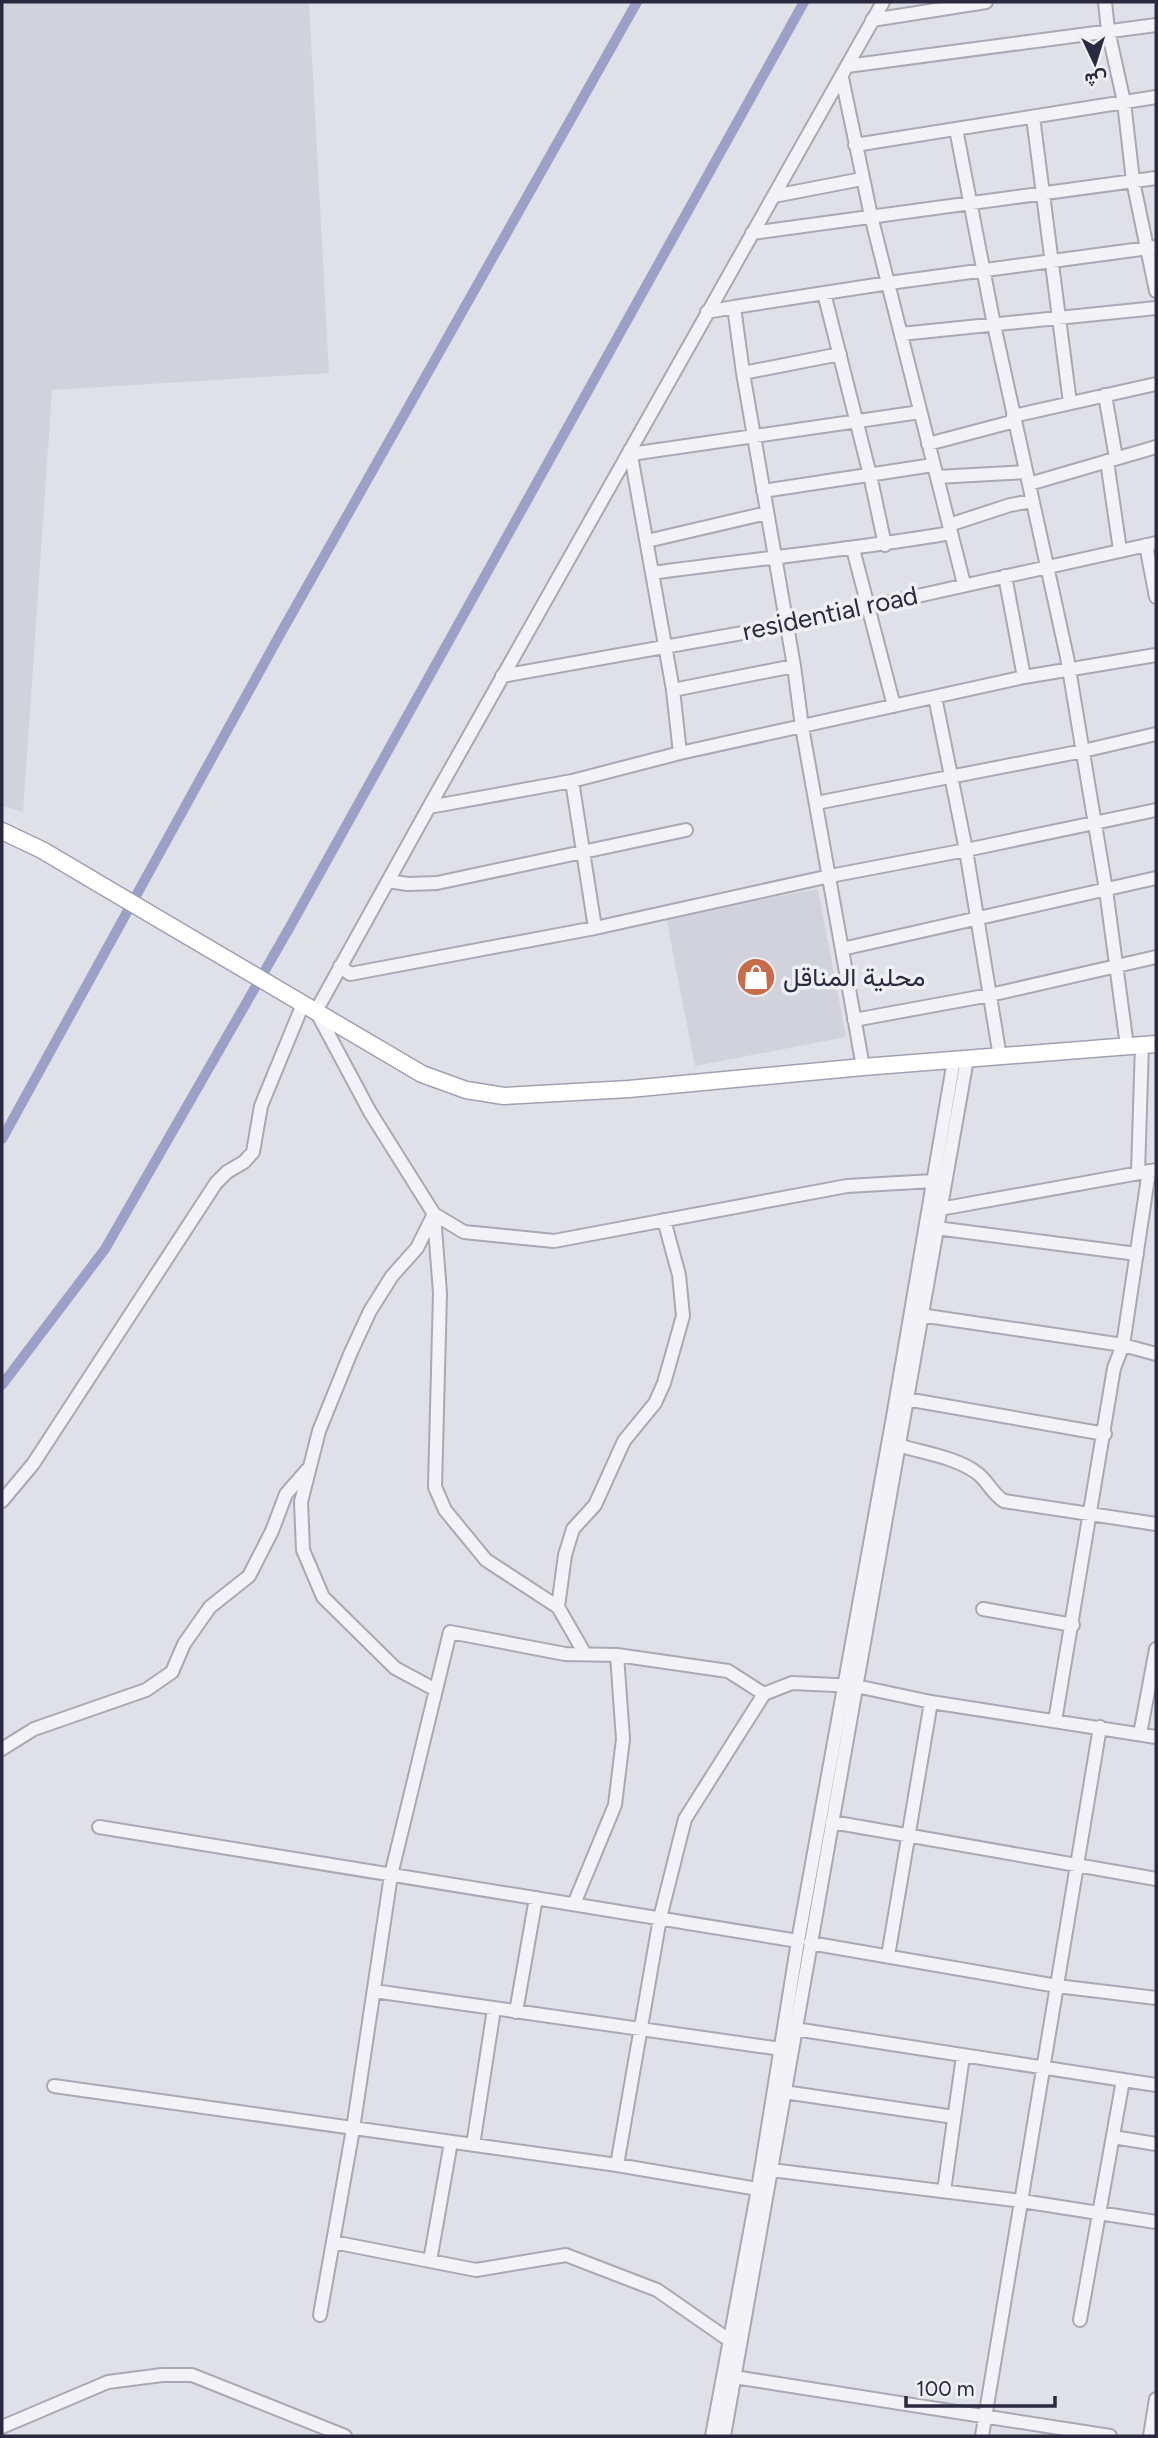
<svg xmlns="http://www.w3.org/2000/svg" width="1158" height="2438" viewBox="0 0 1158 2438" font-family="Figtree,Vazirmatn,sans-serif">
	<style>
		.built { fill: #d2d2dd }
		.lines { fill: none; stroke-linecap: round; stroke-linejoin: round }
		.canal { stroke: #9c9fc7; stroke-width: 10 }
		.minor-casing { stroke: #a9a9b5; stroke-width: 16 }
		.major-casing { stroke: #a0a0b4; stroke-width: 19 }
		.minor { stroke: #f3f2f7; stroke-width: 12 }
		.major { stroke: #fff; stroke-width: 16 }
		.labels { text-anchor: middle; stroke-width: 7; stroke-linejoin: round; paint-order: stroke }
		.street-label { font-size: 26px; fill: #2a293f; stroke: #efeff6 }
		.poi-label { font-size: 26px; fill: #2a293f; stroke: #efeff6; text-anchor: start }
	</style>
	<rect width="100%" height="100%" fill="#e0e0e8"/>
	<path class="built" d="M 2,2 L 309,2 L 329,373 L 52,390 L 23,812 L 2,806 Z
		M 818,889 L 846,1037 L 695,1066 L 666,917 Z"/>
	<g class="lines">
		<path class="canal" d="M 2,1139 L 278,638 L 637,2
			M 2,1385 L 105,1249 L 291,925 L 804,2"/>
		<g class="minor-casing">
			<path id="minor" d="M 883,2 L 429,807 L 316,1011 L 370,1112 L 434,1214 L 464,1232 L 554,1241 L 847,1186 L 933,1181
				M 1105,2 L 1108,30 L 1124,102 L 1133,181 L 1156,291
				M 872,20 L 986,2
				M 847,66 L 1156,25
				M 842,78 L 871,216 L 964,584
				M 1033,117 L 1070,403
				M 956,129 L 994,325 L 1067,657 L 1106,890 L 1127,1046
				M 855,145 L 1156,97
				M 774,196 L 862,179
				M 752,233 L 1156,178
				M 824,293 L 870,475 L 885,545
				M 734,307 L 889,283 L 1156,247
				M 707,312 L 734,307 L 743,373 L 794,666 L 802,727 L 863,1067
				M 901,334 L 1156,308
				M 743,373 L 840,354
				M 1105,395 L 1116,458
				M 1013,416 L 1156,384
				M 928,444 L 1015,421
				M 630,450 L 673,690 L 794,666
				M 631,454 L 920,412
				M 1107,461 L 1120,550
				M 937,477 L 1026,472
				M 1029,484 L 1156,447
				M 763,491 L 933,465
				M 949,525 L 1010,505 L 1032,501
				M 647,541 L 767,513
				M 1146,545 L 1156,597
				M 853,549 L 894,706
				M 652,573 C 752,559 852,550 951,533
				M 1005,576 L 1024,677
				M 502,676 L 787,625 L 1156,543
				M 673,690 L 680,753
				M 935,697 L 966,850 L 1000,1057
				M 572,781 L 595,928
				M 816,803 L 1083,751 L 1156,734
				M 429,807 L 572,781 L 680,753 L 1024,677 L 1156,655
				M 388,881 L 408,884 L 437,883 L 686,830
				M 842,949 L 1156,878
				M 340,966 L 350,974 L 595,928 L 830,876 L 966,850 L 1156,810
				M 854,1020 L 990,995 L 1156,957
				M 1138,1173 L 1142,1044
				M 940,1209 L 1156,1170
				M 434,1214 L 417,1248 L 392,1276 L 370,1311 L 351,1352 L 319,1431 L 301,1502 L 303,1550 L 323,1597 L 395,1668 L 436,1690
				M 434,1215 L 440,1293 L 435,1487 L 445,1510 L 486,1560 L 558,1607 L 585,1654
				M 936,1228 L 1137,1254
				M 920,1315 L 1123,1345 L 1156,1354
				M 906,1399 L 1105,1434
				M 898,1445 C 923,1453 956,1457 977,1473 C 988,1481 992,1494 1004,1501 L 1156,1524
				M 2,1501 L 33,1464 L 216,1183 L 227,1172 L 244,1162 L 253,1152 L 261,1106 L 303,1004
				M 558,1607 L 565,1555 L 573,1529 L 595,1505 L 624,1441 L 655,1403 L 664,1383 L 683,1316 L 679,1275 L 664,1220
				M 983,1609 L 1073,1625
				M 1055,1721 L 1114,1368 L 1123,1345 L 1149,1171
				M 1140,1734 L 1156,1649
				M 2,1749 L 34,1729 L 146,1690 L 172,1672 L 184,1644 L 210,1607 L 249,1576 L 272,1531 L 286,1494 L 307,1470
				M 832,1822 L 1156,1879
				M 99,1827 L 798,1941
				M 574,1904 L 615,1805 L 623,1739 L 617,1655
				M 810,1943 L 1057,1986 L 1156,1998
				M 888,1956 L 931,1702
				M 374,1991 L 781,2049
				M 516,2012 L 536,1898
				M 795,2029 L 1156,2085
				M 54,2086 L 617,2165 L 764,2190
				M 784,2092 L 954,2117
				M 1113,2137 L 1156,2144
				M 473,2145 L 494,2009
				M 617,2165 L 660,1918 L 685,1819 L 764,1694
				M 771,2170 L 1022,2201 L 1156,2222
				M 944,2191 L 963,2056
				M 333,2242 L 476,2270 L 566,2255 L 657,2290 L 729,2340
				M 430,2261 L 451,2142
				M 320,2315 L 353,2129 L 391,1875 L 450,1632 L 565,1654 L 617,1655 L 728,1671 L 764,1694 L 792,1683 L 856,1686 L 931,1702 L 1156,1737
				M 1080,2320 L 1123,2080
				M 734,2377 L 1110,2436
				M 2,2427 L 108,2382 L 162,2375 L 192,2375 L 345,2436
				M 712,2436 L 758,2189 L 798,1941 L 893,1417 L 954,1060
				M 724,2436 L 967,1059
				M 982,2436 L 1100,1727
				M 1150,2436 L 1156,2399"/>
		</g>
		<g class="major-casing">
			<path id="major" d="M 2,831 L 42,850 L 96,882 L 422,1074 L 466,1090 L 504,1096 L 629,1089 L 863,1067 L 1156,1044"/>
		</g>
		<use href="#minor" class="minor"/>
		<use href="#major" class="major"/>
	</g>
	<defs>
		<g id="shop-disc" transform="scale(2.0125)"><circle r="9.5" fill="#c96a49" stroke="#efeff6"/><path d="M-5-2.5h2.3a2.7 3.5 0 0 1 5.4 0H5L5.5 6h-11ZM-1.5-2.5h3a1.5 2.3 0 0 0-3 0Z" fill="#fff"/></g>
	</defs>
	<g fill-rule="evenodd">
		<use href="#shop-disc" x="756" y="977"/>
	</g>
	<g class="labels">
		<g class="street-label">
			<text transform="translate(830 613) rotate(-12)" y="9">residential road</text>
		</g>
		<g class="poi-label">
			<text x="783" y="986">محلية المناقل</text>
		</g>
	</g>
	<rect width="1158" height="2438" fill="none" stroke="#2a293f" stroke-width="7"/>
	<g transform="translate(1095 63) rotate(176)" stroke="#efeff6" stroke-width="5" paint-order="stroke">
	<path d="M0-5L12 26L0 18L-12 26Z" fill="#2a293f"/>
	<text y="-10" font-size="19" font-weight="bold" text-anchor="middle" fill="#2a293f">ش</text>
	</g>
	<path d="M906 2396v10h149v-10" fill="none" stroke="#2a293f" stroke-width="3.5"/>
	<text x="916" y="2396" font-size="21" fill="#2a293f" stroke="#efeff6" stroke-width="5" paint-order="stroke">100 m</text>
</svg>
